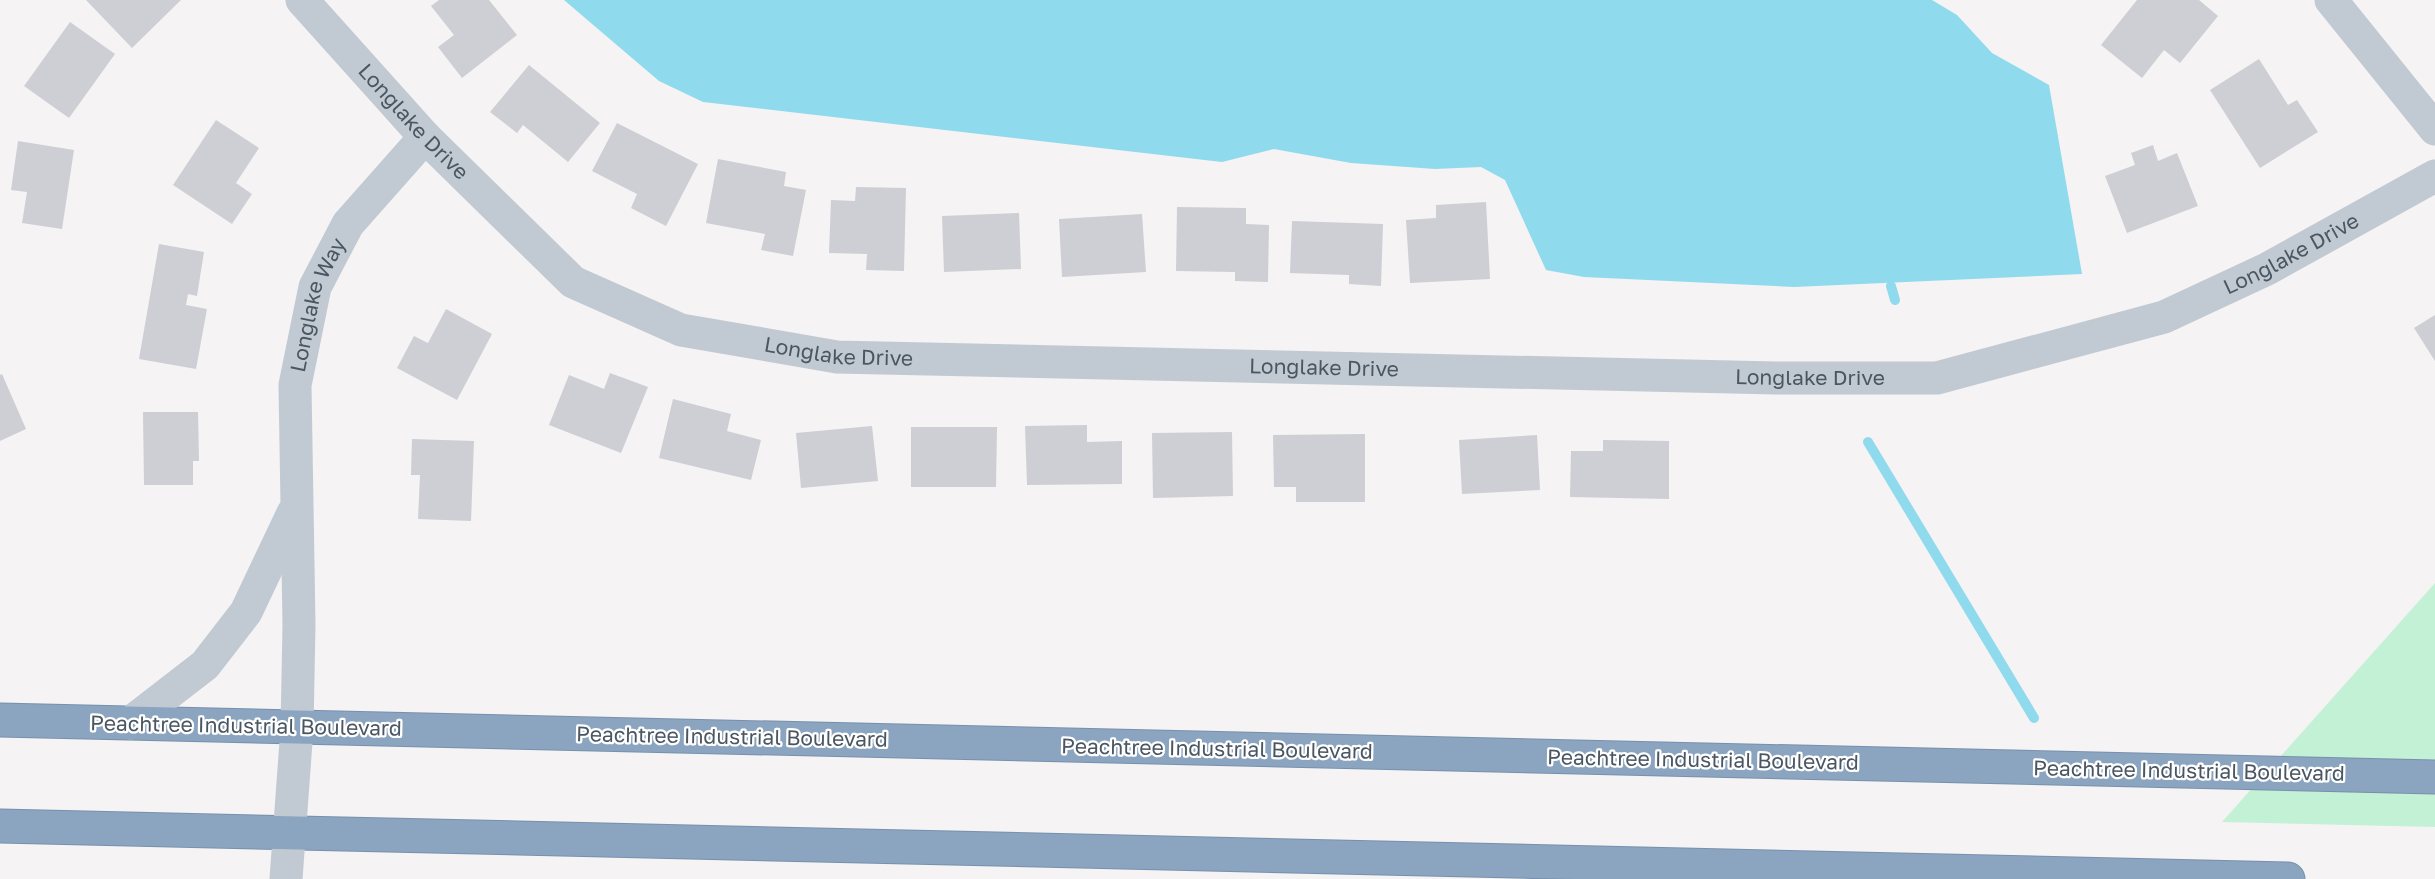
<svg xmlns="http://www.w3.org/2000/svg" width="2435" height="879" viewBox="0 0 2435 879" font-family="'Golos Text',sans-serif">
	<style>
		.green { fill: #c3f1d5 }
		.water { fill: #90daee }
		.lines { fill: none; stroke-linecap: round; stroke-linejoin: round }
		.stream { stroke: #90daee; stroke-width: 10 }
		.building { fill: #cdcfd5 }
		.highway-casing { stroke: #7690ad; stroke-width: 35 }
		.minor { stroke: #c1cad2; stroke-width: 33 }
		.highway { stroke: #8ba5c1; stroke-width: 33 }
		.labels { text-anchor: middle; stroke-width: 4.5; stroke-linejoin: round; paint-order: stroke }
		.street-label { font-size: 21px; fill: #4a5661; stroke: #fff }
	</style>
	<rect width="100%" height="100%" fill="#f5f3f3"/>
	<path class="green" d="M 2435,583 L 2435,827 L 2222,822 Z"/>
	<path class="water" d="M 564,0 L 1932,0 L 1957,15 L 1992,53 L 2049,85 L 2082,274 L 1794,287 L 1584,277 L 1546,270 L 1505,180 L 1481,167 L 1435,169 L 1351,163 L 1274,149 L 1222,162 L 703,102 L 659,81 Z"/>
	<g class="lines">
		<path class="stream" d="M 1891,286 L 1895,300
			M 1868,442 L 2034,718"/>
	</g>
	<path class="building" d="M 86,0 L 181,0 L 132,48 Z
		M 439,0 L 489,0 L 517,35 L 462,78 L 438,47 L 454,35 L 431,6 Z
		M 2137,0 L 2199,0 L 2218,16 L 2180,63 L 2164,50 L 2142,78 L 2101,45 Z
		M 70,22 L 115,54 L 69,118 L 24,86 Z
		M 2259,59 L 2288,105 L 2297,100 L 2318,132 L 2260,168 L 2210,90 Z
		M 529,65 L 600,123 L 568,162 L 523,125 L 517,133 L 490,112 Z
		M 216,120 L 259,148 L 236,183 L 252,194 L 232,224 L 173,185 Z
		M 617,123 L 698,164 L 666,226 L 631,208 L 637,194 L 592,171 Z
		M 18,141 L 74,150 L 62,229 L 22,223 L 27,192 L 11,190 Z
		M 2153,145 L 2158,161 L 2177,153 L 2198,206 L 2127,233 L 2105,176 L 2135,165 L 2131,153 Z
		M 718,159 L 786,172 L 784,186 L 806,190 L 793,256 L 761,250 L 765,234 L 706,223 Z
		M 856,187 L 906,188 L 904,271 L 866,270 L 867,254 L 829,253 L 831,200 L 855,201 Z
		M 1486,202 L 1490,279 L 1410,283 L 1406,220 L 1436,218 L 1436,205 Z
		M 1177,207 L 1246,208 L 1246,224 L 1269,225 L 1268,282 L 1235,281 L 1235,272 L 1176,271 Z
		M 1019,213 L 1021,269 L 944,272 L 942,216 Z
		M 1142,214 L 1146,272 L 1062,277 L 1059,219 Z
		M 1292,221 L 1383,224 L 1381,286 L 1349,284 L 1349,275 L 1290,273 Z
		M 159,244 L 204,252 L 197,296 L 188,294 L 186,305 L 207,309 L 196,369 L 139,359 Z
		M 446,309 L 492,334 L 457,400 L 397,368 L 414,336 L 428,343 Z
		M 2435,315 L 2435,361 L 2414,328 Z
		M 610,373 L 648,387 L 621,453 L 549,425 L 569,375 L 604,389 Z
		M 2,374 L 26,429 L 0,441 L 0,375 Z
		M 673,399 L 731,414 L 727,431 L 761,440 L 751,480 L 659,458 Z
		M 143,412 L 198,412 L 199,461 L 193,461 L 193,485 L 144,485 Z
		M 1087,425 L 1087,442 L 1122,441 L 1122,484 L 1027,485 L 1025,426 Z
		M 872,426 L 878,481 L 801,488 L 796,433 Z
		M 911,427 L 997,427 L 996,487 L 911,487 Z
		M 1232,432 L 1233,496 L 1153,498 L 1152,433 Z
		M 1365,434 L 1365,502 L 1296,502 L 1296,487 L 1274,487 L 1273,435 Z
		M 1537,435 L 1540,490 L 1462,494 L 1459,440 Z
		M 412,439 L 474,441 L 471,521 L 418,519 L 420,475 L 411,475 Z
		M 1603,440 L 1669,441 L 1669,499 L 1570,497 L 1571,451 L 1603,451 Z"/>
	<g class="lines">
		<g class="highway-casing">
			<path id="highway" d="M 0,720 L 2435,777
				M 0,826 L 2288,879"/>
		</g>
		<g class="minor">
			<path id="s1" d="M 302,0 L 425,137 L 573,282 L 681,330 L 837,357 L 1776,378 L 1937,378 L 2164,317 L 2267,269 L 2435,176"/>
			<path d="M 2331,0 L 2435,129"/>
			<path d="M 130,723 L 205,665 L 246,612 L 293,513"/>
			<path id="s2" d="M 286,879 L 297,728 L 299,625 L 295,385 L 315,287 L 348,224 L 425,137"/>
		</g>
		<use href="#highway" class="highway"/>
	</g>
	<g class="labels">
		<g class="street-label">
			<text dy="7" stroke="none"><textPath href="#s1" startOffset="165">Longlake Drive</textPath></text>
			<text dy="7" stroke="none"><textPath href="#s1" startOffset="2145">Longlake Drive</textPath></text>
			<text dy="7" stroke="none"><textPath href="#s2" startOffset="578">Longlake Way</textPath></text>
			<text dy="7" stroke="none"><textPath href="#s1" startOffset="669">Longlake Drive</textPath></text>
			<text dy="7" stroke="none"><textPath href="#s1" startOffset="1155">Longlake Drive</textPath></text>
			<text dy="7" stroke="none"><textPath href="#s1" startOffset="1641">Longlake Drive</textPath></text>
			<text transform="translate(246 726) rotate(1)" y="7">Peachtree Industrial Boulevard</text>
			<text transform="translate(732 737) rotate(1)" y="7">Peachtree Industrial Boulevard</text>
			<text transform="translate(1217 749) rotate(1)" y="7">Peachtree Industrial Boulevard</text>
			<text transform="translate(1703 760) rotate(1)" y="7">Peachtree Industrial Boulevard</text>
			<text transform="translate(2189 771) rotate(1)" y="7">Peachtree Industrial Boulevard</text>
		</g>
	</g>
</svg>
